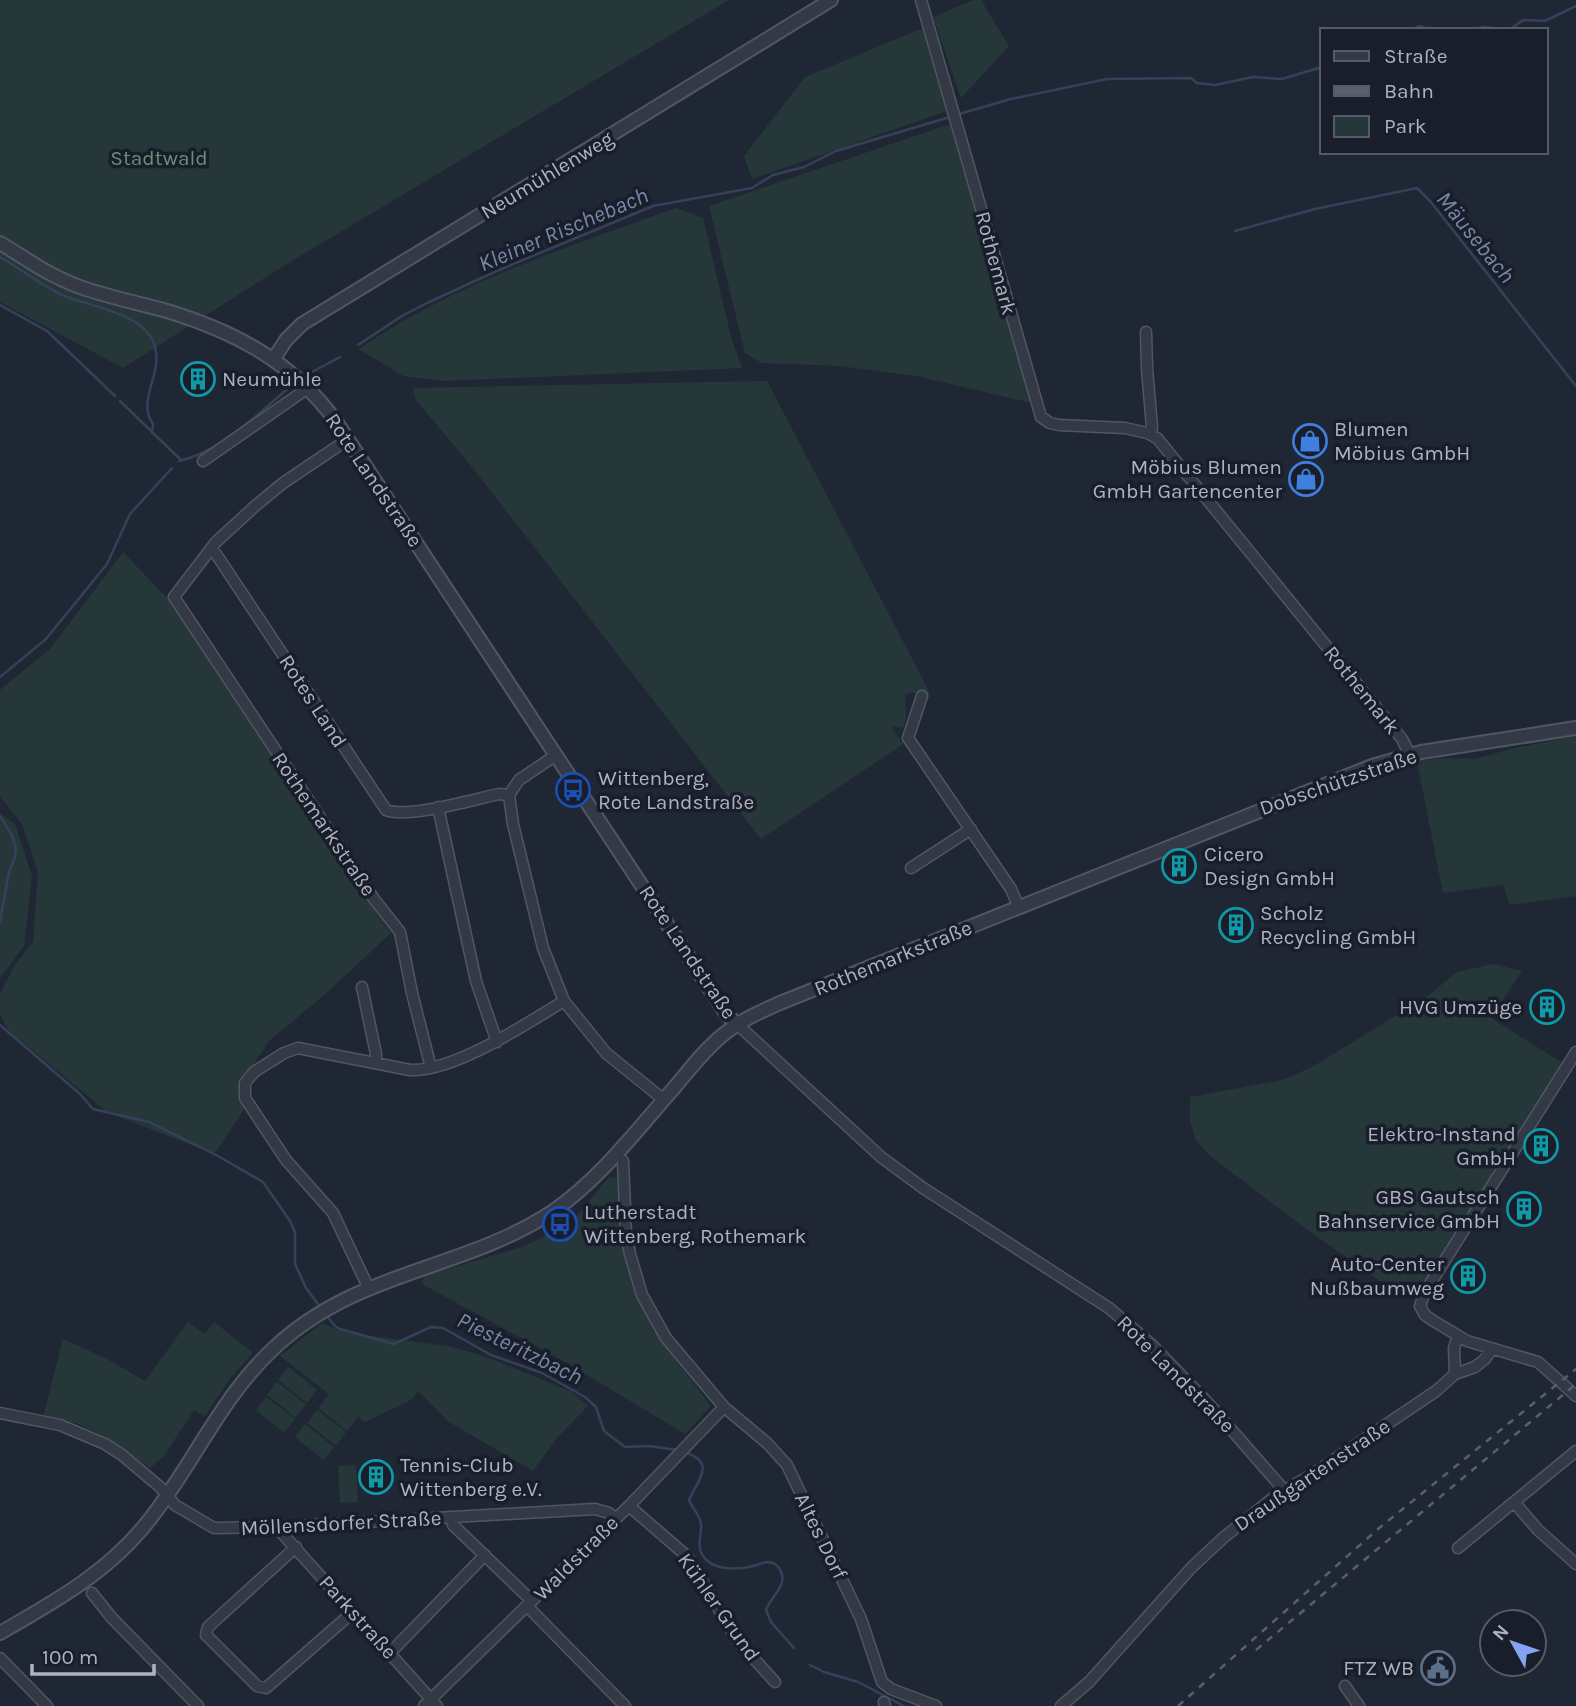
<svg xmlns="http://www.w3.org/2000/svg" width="1576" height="1706" viewBox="0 0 1576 1706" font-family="Karla,sans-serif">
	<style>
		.green { fill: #26373a }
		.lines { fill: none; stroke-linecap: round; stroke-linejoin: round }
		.stream { stroke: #35415b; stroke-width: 2.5 }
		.minor-casing { stroke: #515663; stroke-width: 13 }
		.tertiary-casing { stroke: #515663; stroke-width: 16 }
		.minor { stroke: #333945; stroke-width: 10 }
		.tertiary { stroke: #333945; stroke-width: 12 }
		.rail { stroke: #585f6e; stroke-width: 2.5; stroke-dasharray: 7 7; stroke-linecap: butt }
		.labels { text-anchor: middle; stroke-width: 7; stroke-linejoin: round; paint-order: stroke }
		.park-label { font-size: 21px; fill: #679175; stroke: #191e2a }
		.street-label { font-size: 21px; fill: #adb3c2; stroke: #191e2a }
		.poi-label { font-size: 21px; fill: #adb3c2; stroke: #191e2a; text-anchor: start }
		.water-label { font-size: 23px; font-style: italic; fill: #7787aa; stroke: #191e2a }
	</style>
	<rect width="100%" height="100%" fill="#202734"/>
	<path class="green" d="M 0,0 L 729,0 L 290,262 L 123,368 L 0,302 Z
		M 974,0 L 981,0 L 1009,46 L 961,98 L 933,17 Z
		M 923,28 L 946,100 L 947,111 L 752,179 L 744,156 L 805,77 Z
		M 950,124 L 1032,403 L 916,376 L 839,366 L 762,363 L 745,353 L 709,206 Z
		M 676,208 L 703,218 L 731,337 L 742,368 L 443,381 L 403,376 L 359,349 C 455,283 568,247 676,208 Z
		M 767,381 L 930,693 L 920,697 L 916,693 L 905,694 L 906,720 L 903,728 L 891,726 L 903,744 L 761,839 L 472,467 L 416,400 L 413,388 Z
		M 123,552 L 170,601 L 375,912 L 391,933 L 322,997 L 269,1041 L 241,1083 L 245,1108 L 214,1154 L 107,1112 L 8,1030 L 0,1014 L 0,994 L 15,965 L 33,942 L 38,872 L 23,826 L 0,796 L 0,690 L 50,649 Z
		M 1576,736 L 1576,896 L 1510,905 L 1503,885 L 1443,893 L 1417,761 L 1444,758 L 1475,759 L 1515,748 Z
		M 0,813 L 15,824 L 32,876 L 24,946 L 0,978 Z
		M 1493,964 L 1522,971 L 1491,1018 L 1564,1064 L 1503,1161 C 1494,1166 1491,1173 1489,1183 L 1415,1297 L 1402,1297 L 1302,1226 L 1209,1155 L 1196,1140 L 1190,1121 L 1190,1097 L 1282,1080 L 1312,1067 L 1428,996 L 1457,972 Z
		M 609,1177 L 618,1178 L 624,1248 L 634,1292 L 665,1346 L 711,1406 L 685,1434 L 567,1363 L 422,1284 L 424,1276 L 522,1247 L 571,1223 Z
		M 188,1322 L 205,1334 L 214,1322 L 253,1353 L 229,1380 L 205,1416 L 194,1410 L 164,1456 L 150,1468 L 106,1437 L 76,1423 L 43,1417 L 63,1339 L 107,1359 L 145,1381 Z
		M 322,1323 L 347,1333 L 448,1346 L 484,1356 L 572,1392 L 588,1406 L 557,1438 L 533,1471 L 449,1422 L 418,1391 L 411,1400 L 365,1422 L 358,1417 L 347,1431 L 318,1408 L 329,1394 L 280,1356 Z
		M 288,1367 L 317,1390 L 307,1403 L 278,1380 Z
		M 277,1382 L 306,1404 L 296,1418 L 267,1395 Z
		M 266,1397 L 295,1419 L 284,1433 L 256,1410 Z
		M 317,1410 L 346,1432 L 336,1446 L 307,1423 Z
		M 305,1424 L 334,1447 L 324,1460 L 295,1437 Z
		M 356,1465 L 358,1502 L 340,1503 L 338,1466 Z"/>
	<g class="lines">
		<path class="stream" d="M 1411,30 L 1420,26 L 1430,30
			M 1469,30 L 1484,27 L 1507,30
			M 1509,30 L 1523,20 L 1545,21 L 1576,6
			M 959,114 L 1011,99 L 1107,79 L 1191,78 L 1197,83 L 1215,85 L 1253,77 L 1282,79 L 1322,67
			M 1235,231 L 1315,209 L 1417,188 L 1430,201 L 1576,386
			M 0,257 C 20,268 39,284 60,294 C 90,308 151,312 156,352 C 160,377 137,402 153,424 L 152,433
			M 0,305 L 47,331 L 115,396
			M 358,345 L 402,316 L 427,303 L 499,270 L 653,206 L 752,188 L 773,175 L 804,167 L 836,151 L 950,117
			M 312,372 L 340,357
			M 120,401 L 181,460
			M 179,461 C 223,451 257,414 291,386
			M 0,677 L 46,639 L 107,564 L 130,514 L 172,468
			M 0,816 L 12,835 L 16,849 L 15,857 L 9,872 L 0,921
			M 0,1025 L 80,1094 L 93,1109 L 149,1122 L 218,1156 L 263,1182 L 290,1221 L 295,1232 L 295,1264 L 306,1288 L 321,1308
			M 327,1316 L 335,1326 L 340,1329 L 394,1344 L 431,1327 L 443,1328 L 491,1355 L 542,1373 L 585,1397 L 596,1407 L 604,1431 L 625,1447 L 649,1446 L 677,1450
			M 684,1452 C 717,1462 698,1480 689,1500 C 692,1508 700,1515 701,1524 C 702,1535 696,1545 703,1556 C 713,1571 738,1570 753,1566 C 759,1565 763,1562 769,1562 C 778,1563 784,1573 782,1582 C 779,1593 769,1600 766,1610 L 771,1622 L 794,1648
			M 810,1665 L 824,1672 L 858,1682 L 904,1706"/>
		<g class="minor-casing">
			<path id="minor" d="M 921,0 L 1041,417 L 1050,423 L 1059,425 L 1125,428 L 1147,433 L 1157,438 L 1402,739 L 1410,755
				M 1146,332 L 1147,369 L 1152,427 L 1151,434
				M 347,440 L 283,483 L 254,507 L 216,542 L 174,597 L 374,899 L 400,932 L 412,993 L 431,1068
				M 203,461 L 308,388
				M 211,549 L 216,554 L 386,810 C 407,819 475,799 499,794 L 509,795 L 519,780 L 556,755
				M 922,696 L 908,738 L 1011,889 L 1019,908
				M 509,795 L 513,824 L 543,948 L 564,1001 L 606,1053 L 664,1100
				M 438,807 L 476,981 L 497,1042
				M 911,868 L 971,829
				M 362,987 L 376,1054 L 376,1063
				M 737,1024 L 881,1157 L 923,1188 L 1109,1308 L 1153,1346 L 1209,1404 L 1284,1490
				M 1576,1052 L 1425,1292 L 1420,1306 L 1425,1315 L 1432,1320 L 1467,1341 L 1538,1362 L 1576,1396
				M 623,1161 L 626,1233 L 630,1254 L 642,1295 L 666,1338 L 724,1407 L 767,1443 L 787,1465 L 861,1619 L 882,1682 L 891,1689 L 936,1706
				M 368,1287 L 333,1213 L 286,1160 L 245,1098 L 245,1083 L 254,1072 L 284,1053 L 298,1048 L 410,1070 C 454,1072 526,1024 564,1001
				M 1455,1374 L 1454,1348 L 1458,1336
				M 0,1413 L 60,1425 L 105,1444 L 122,1455 L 160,1487 L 175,1505 L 214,1528 L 267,1527 L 279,1530 L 312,1525 L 595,1509 L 609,1513 L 615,1519
				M 1514,1502 L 1538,1530 L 1576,1564
				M 629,1506 L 688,1557 L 737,1640 L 775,1682
				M 451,1517 L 453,1525 L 532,1601
				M 279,1530 L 437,1706
				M 296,1547 L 208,1627 L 206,1635 L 257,1686 L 266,1688 L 353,1612
				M 1458,1548 L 1576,1451
				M 92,1593 L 111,1617 L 198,1706
				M 527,1606 L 625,1706
				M 390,1653 L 485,1555
				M 0,1658 L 47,1706
				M 1345,1686 L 1359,1706
				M 884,1702 L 885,1706
				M 424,1706 L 629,1506 L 724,1407
				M 1061,1706 L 1089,1682 L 1191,1568 L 1223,1538 L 1278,1494 L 1310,1476 L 1436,1391 L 1455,1374 L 1475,1367 L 1485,1359 L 1491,1350"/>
		</g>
		<g class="tertiary-casing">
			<path id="tertiary" d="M 0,243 C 25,258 51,277 80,287 C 108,297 138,303 167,311 C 236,332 292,362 335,420 L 727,1015 L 737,1024
				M 273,360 L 286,340 L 302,324 L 831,0
				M 0,1633 C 56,1601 110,1571 150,1519 C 194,1463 221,1397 274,1348 C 357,1270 462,1271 552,1212 C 600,1179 636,1131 674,1088 C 690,1069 705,1049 724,1034 C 741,1020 760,1012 780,1003 L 1372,766 L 1421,752 L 1576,728"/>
		</g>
		<use href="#minor" class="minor"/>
		<use href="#tertiary" class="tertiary"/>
		<path class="rail" d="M 1256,1650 L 1576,1384
			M 1178,1706 L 1378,1529 L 1576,1369"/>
	</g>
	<defs>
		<g id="building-ring" transform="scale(1.75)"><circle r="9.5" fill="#191e2a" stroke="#0f9aa8" stroke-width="1.5"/><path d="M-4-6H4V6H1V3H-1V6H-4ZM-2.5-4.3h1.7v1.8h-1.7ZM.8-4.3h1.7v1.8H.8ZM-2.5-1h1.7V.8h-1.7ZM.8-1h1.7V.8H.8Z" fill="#0f9aa8"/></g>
		<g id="shop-ring" transform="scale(1.75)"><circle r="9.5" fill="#191e2a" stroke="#3f7fe0" stroke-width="1.5"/><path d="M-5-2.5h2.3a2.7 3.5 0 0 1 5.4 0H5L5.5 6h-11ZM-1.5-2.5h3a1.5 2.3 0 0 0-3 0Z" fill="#3f7fe0"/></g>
		<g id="bus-ring" transform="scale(1.75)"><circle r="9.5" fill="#191e2a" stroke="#1a4fb4" stroke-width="1.5"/><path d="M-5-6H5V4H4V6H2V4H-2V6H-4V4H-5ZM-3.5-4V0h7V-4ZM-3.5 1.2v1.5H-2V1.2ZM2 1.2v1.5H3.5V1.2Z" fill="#1a4fb4"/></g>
		<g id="civic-ring" transform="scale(1.75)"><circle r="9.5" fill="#191e2a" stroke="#5c6f8a" stroke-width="1.5"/><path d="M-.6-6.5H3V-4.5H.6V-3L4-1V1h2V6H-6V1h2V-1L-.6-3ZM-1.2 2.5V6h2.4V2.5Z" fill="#5c6f8a"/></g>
	</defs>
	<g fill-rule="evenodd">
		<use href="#building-ring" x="198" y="379"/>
		<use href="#shop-ring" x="1310" y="441"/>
		<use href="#shop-ring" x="1306" y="479"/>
		<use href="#bus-ring" x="573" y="790"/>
		<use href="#building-ring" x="1179" y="866"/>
		<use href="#building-ring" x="1236" y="925"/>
		<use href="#building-ring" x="1547" y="1007"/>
		<use href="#building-ring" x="1541" y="1146"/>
		<use href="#building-ring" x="1524" y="1209"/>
		<use href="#bus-ring" x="560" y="1224"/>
		<use href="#building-ring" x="1468" y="1276"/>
		<use href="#building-ring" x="376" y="1477"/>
		<use href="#civic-ring" x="1438" y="1668"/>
	</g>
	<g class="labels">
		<g class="park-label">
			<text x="159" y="165">Stadtwald</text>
		</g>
		<g class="street-label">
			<text transform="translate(547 175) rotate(-31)" y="7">Neumühlenweg</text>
			<text transform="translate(996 263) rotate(75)" y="7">Rothemark</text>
			<text transform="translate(374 480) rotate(56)" y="7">Rote Landstraße</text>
			<text transform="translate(1362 690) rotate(51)" y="7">Rothemark</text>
			<text transform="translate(313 701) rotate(57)" y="7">Rotes Land</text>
			<text transform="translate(1338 782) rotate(-19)" y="7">Dobschützstraße</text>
			<text transform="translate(324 824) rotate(56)" y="7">Rothemarkstraße</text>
			<text transform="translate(688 952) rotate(56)" y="7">Rote Landstraße</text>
			<text transform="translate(893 958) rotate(-22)" y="7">Rothemarkstraße</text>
			<text transform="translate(1176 1374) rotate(45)" y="7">Rote Landstraße</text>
			<text transform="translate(1312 1475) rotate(-34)" y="7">Draußgartenstraße</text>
			<text transform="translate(341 1523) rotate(-3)" y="7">Möllensdorfer Straße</text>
			<text transform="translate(821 1536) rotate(64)" y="7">Altes Dorf</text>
			<text transform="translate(576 1558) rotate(-45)" y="7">Waldstraße</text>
			<text transform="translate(719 1607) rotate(55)" y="7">Kühler Grund</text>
			<text transform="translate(358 1617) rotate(48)" y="7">Parkstraße</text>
		</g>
		<g class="poi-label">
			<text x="222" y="386">Neumühle</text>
			<text x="1334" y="436">Blumen<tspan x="1334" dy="24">Möbius GmbH</tspan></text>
			<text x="1282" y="474" text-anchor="end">Möbius Blumen<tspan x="1282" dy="24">GmbH Gartencenter</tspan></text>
			<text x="598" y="785">Wittenberg,<tspan x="598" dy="24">Rote Landstraße</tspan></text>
			<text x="1204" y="861">Cicero<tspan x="1204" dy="24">Design GmbH</tspan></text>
			<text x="1260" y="920">Scholz<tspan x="1260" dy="24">Recycling GmbH</tspan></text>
			<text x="1522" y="1014" text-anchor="end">HVG Umzüge</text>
			<text x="1516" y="1141" text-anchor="end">Elektro-Instand<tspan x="1516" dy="24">GmbH</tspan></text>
			<text x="1500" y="1204" text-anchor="end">GBS Gautsch<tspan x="1500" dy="24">Bahnservice GmbH</tspan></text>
			<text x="584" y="1219">Lutherstadt<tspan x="584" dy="24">Wittenberg, Rothemark</tspan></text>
			<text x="1444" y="1271" text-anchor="end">Auto-Center<tspan x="1444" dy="24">Nußbaumweg</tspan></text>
			<text x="400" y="1472">Tennis-Club<tspan x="400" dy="24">Wittenberg e.V.</tspan></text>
			<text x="1414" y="1675" text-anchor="end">FTZ WB</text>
		</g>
		<g class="water-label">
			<text transform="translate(563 229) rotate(-23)" y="8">Kleiner Rischebach</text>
			<text transform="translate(1476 237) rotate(51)" y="8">Mäusebach</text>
			<text transform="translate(520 1348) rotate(26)" y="8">Piesteritzbach</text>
		</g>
	</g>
	<rect x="1320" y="28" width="228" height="126" fill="#191e2a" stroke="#545a67" stroke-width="2"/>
	<rect x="1334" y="51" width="35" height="10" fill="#333945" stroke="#545a67" stroke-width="2"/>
	<text x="1384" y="63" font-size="21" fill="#adb3c2">Straße</text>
	<rect x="1334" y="86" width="35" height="10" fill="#585f6e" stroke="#545a67" stroke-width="2"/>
	<text x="1384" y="98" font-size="21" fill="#adb3c2">Bahn</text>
	<rect x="1334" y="116" width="35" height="21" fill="#26373a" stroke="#545a67" stroke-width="2"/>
	<text x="1384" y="133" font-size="21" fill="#adb3c2">Park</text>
	<g transform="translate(1513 1643) rotate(310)"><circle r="33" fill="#191e2a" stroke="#545a67" stroke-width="2"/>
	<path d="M0-5L12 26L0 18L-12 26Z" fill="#84a3f1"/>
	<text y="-10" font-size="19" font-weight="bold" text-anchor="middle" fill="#adb3c2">N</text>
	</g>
	<path d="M32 1664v10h122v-10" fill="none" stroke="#adb3c2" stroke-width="3.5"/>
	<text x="42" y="1664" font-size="21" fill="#adb3c2" stroke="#191e2a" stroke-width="5" paint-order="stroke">100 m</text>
</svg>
